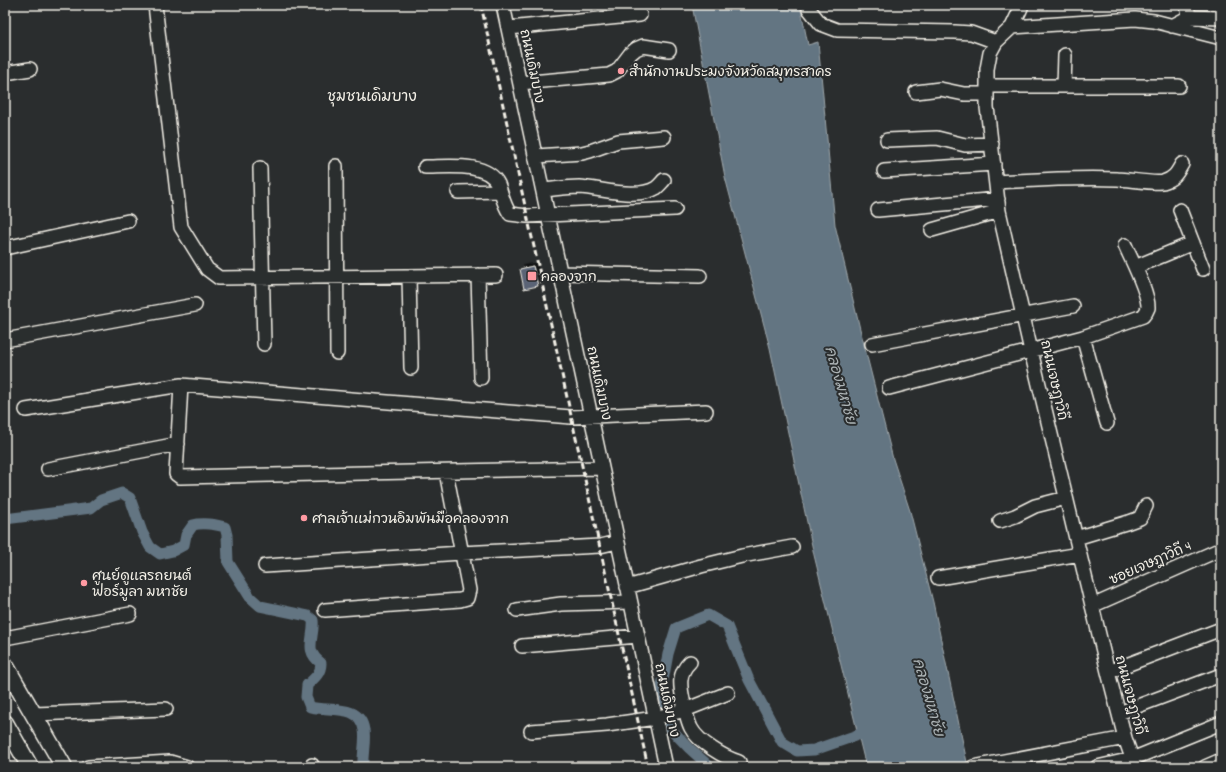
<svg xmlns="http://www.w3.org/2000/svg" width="1226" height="772" viewBox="0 0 1226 772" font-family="Dekko,'Playpen Sans Thai',sans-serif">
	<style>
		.water { fill: #647582; stroke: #9ea7ab }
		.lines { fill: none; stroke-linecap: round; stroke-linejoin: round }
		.canal { stroke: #647582; stroke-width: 11 }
		.building { fill: #5a6475; stroke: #f4f1e8; filter: url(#shadow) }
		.minor-casing { stroke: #f4f1e8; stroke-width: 16 }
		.major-casing { stroke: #f4f1e8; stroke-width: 19 }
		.minor { stroke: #2a2d2e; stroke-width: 13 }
		.major { stroke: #2a2d2e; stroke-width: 16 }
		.rail { stroke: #f4f1e8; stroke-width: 3; stroke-dasharray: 6 3; stroke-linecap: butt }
		.poi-dot { fill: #ff9aa2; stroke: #2a2d2e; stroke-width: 1.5 }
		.labels { text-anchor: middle; stroke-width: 4; stroke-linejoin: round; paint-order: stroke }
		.street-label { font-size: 14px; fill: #f4f1e8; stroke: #2a2d2e }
		.poi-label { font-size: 14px; fill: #f4f1e8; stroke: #2a2d2e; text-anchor: start }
		.neighbourhood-label { font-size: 15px; fill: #f4f1e8; stroke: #2a2d2e }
		.water-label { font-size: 15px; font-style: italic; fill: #acb3b5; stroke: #2a2d2e }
	</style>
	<defs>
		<filter id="shadow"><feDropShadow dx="3.5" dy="-3.5" stdDeviation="0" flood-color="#0009"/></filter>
	</defs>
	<rect width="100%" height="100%" fill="#2a2d2e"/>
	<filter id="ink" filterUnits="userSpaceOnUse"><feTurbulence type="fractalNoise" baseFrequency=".025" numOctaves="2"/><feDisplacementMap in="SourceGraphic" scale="8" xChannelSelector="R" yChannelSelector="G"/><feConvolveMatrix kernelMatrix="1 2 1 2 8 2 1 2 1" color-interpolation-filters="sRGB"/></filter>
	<g filter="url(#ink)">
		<path class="water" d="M 692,5 L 800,5 L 808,45 L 818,42 L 835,225 L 860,329 L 893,459 L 910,511 L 933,602 L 968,767 L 866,767 L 814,555 L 770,348 L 725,177 Z"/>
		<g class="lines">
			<path class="canal" d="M 5,519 L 91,508 L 101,500 L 122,493 L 130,498 L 142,532 L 150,547 L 160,554 L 173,551 L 184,545 L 186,535 L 193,525 C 204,522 214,524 225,527 L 227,535 L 228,562 L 250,597 L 260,606 L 308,616 L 313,620 C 315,638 303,650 321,663 C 321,673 315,678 307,685 L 306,697 L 310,707 C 329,712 360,703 364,730 C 366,741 362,755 363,767
				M 710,767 L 689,748 L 669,727 L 662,686 L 668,654 L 676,628 L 708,615 L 727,626 L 749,680 L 782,742 L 797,751 L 814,750 L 872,730"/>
		</g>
		<path class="building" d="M 533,266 L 538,286 L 524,289 L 520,269 Z"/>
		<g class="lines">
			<g class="minor-casing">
				<path id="minor" d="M 155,5 L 181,227 L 207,269 L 219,278 L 496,275
					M 503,5 L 666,767
					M 809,5 L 809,9 L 821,24 L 837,30 L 955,32 L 971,33 L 996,42
					M 1022,5 L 1020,10 L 1012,27 L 996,42 L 990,53 L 987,69 L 987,107 L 999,211 L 1031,351 L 1108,672 L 1125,738 L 1135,767
					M 1187,5 L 1189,17
					M 1172,26 L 1189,17 L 1221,18
					M 1012,27 L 1135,19 L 1154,21 L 1221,38
					M 509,28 L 640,15
					M 5,73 L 30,69
					M 520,83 L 609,75 L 617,71 L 630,54 L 636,49 L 643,46 L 669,50
					M 987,86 L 1179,86
					M 1064,86 L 1065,55
					M 916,92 L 940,89 L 964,94 L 987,94
					M 887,140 L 937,138 L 965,145 L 992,144
					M 536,156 L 582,153 L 590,151 L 618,141 L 664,137
					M 336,166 L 337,353
					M 425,167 C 446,167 487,161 498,184 C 502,194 503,204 510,214 L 527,216 L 675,209
					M 260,168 L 264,344
					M 884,171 L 994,164
					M 996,182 C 1036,180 1076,177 1117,179 C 1128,179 1153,184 1163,182 C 1174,179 1177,173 1182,164
					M 543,190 C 555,189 567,187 579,187 C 601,188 636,200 656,188 C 659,186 662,182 664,180
					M 458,192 L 500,191
					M 878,210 L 998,199
					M 1180,210 L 1203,269
					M 932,230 L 999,211
					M 5,248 L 128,221
					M 1135,267 L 1193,243
					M 560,273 L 700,276
					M 478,275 L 481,378
					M 409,276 L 411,368
					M 1083,337 L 1107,423
					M 5,340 L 195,305
					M 872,344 L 1073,306
					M 181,385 L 176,474 L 180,477 L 601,468
					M 889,388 L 1083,337 L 1143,316 C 1145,314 1147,311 1148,308 C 1149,293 1131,259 1125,245
					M 26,410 L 181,385 L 571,417 L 706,411
					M 48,469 L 178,444
					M 1000,521 L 1015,516 L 1035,506 L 1066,498
					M 1076,538 L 1129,522 L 1140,518 L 1146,506
					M 265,566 L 461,553 L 600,546 L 617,542
					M 938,578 L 1080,554
					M 627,587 L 701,566 L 742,556 L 792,547
					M 1092,606 L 1221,549
					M 325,610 L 460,600 L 467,598 L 469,590 L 446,472
					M 517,610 L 561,604 L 630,602
					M 5,638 L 130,614
					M 522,646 L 638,636
					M 690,662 C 675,676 682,692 685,710 L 728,693
					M 1108,672 L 1221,629
					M 1119,713 L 1221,675
					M 34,714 L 166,709
					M 531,731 L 607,725 L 655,718 L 685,710 C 687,716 688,722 691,728 C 698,742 725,758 739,762
					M 88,767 L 170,762 L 187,767
					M 312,767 L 312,765
					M 973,767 L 1125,738
					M 1097,767 L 1132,759 L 1221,723
					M 1205,767 L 1221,760"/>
			</g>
			<g class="major-casing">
				<path id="major" d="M 5,665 L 64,767
					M 5,723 L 30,767"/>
			</g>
			<use href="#minor" class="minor"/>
			<use href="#major" class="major"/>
			<path class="rail" d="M 481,5 L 648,767"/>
		</g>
	</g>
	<g class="poi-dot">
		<circle cx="621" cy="71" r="4"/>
		<rect x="527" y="271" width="10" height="10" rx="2"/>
		<circle cx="304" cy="518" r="4"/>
		<circle cx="84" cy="583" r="4"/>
	</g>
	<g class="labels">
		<g class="street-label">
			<text transform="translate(533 66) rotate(78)" y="5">ถนนเดิมบาง</text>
			<text transform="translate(1055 380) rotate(77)" y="5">ถนนเจษฎาวิถี</text>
			<text transform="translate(600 383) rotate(78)" y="5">ถนนเดิมบาง</text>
			<text transform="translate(1150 562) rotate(-24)" y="5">ซอยเจษฎาวิถี 4</text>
			<text transform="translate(1131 695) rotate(75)" y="5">ถนนเจษฎาวิถี</text>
			<text transform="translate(668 700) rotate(78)" y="5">ถนนเดิมบาง</text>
		</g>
		<g class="poi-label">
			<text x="629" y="76">สำนักงานประมงจังหวัดสมุทรสาคร</text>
			<text x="541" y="281">คลองจาก</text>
			<text x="312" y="523">ศาลเจ้าแม่กวนอิมพันมือคลองจาก</text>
			<text x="92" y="580">ศูนย์ดูแลรถยนต์<tspan x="92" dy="16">ฟอร์มูลา มหาชัย</tspan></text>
		</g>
		<g class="neighbourhood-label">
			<text x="372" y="101">ชุมชนเดิมบาง</text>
		</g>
		<g class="water-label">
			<text transform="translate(841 385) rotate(74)" y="5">คลองมหาชัย</text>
			<text transform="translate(929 697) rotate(74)" y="5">คลองมหาชัย</text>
		</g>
	</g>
	<rect width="1226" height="772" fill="none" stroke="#2a2d2e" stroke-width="20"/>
	<rect x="10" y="10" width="1206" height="752" fill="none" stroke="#f4f1e8" stroke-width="1.5" filter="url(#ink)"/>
</svg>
